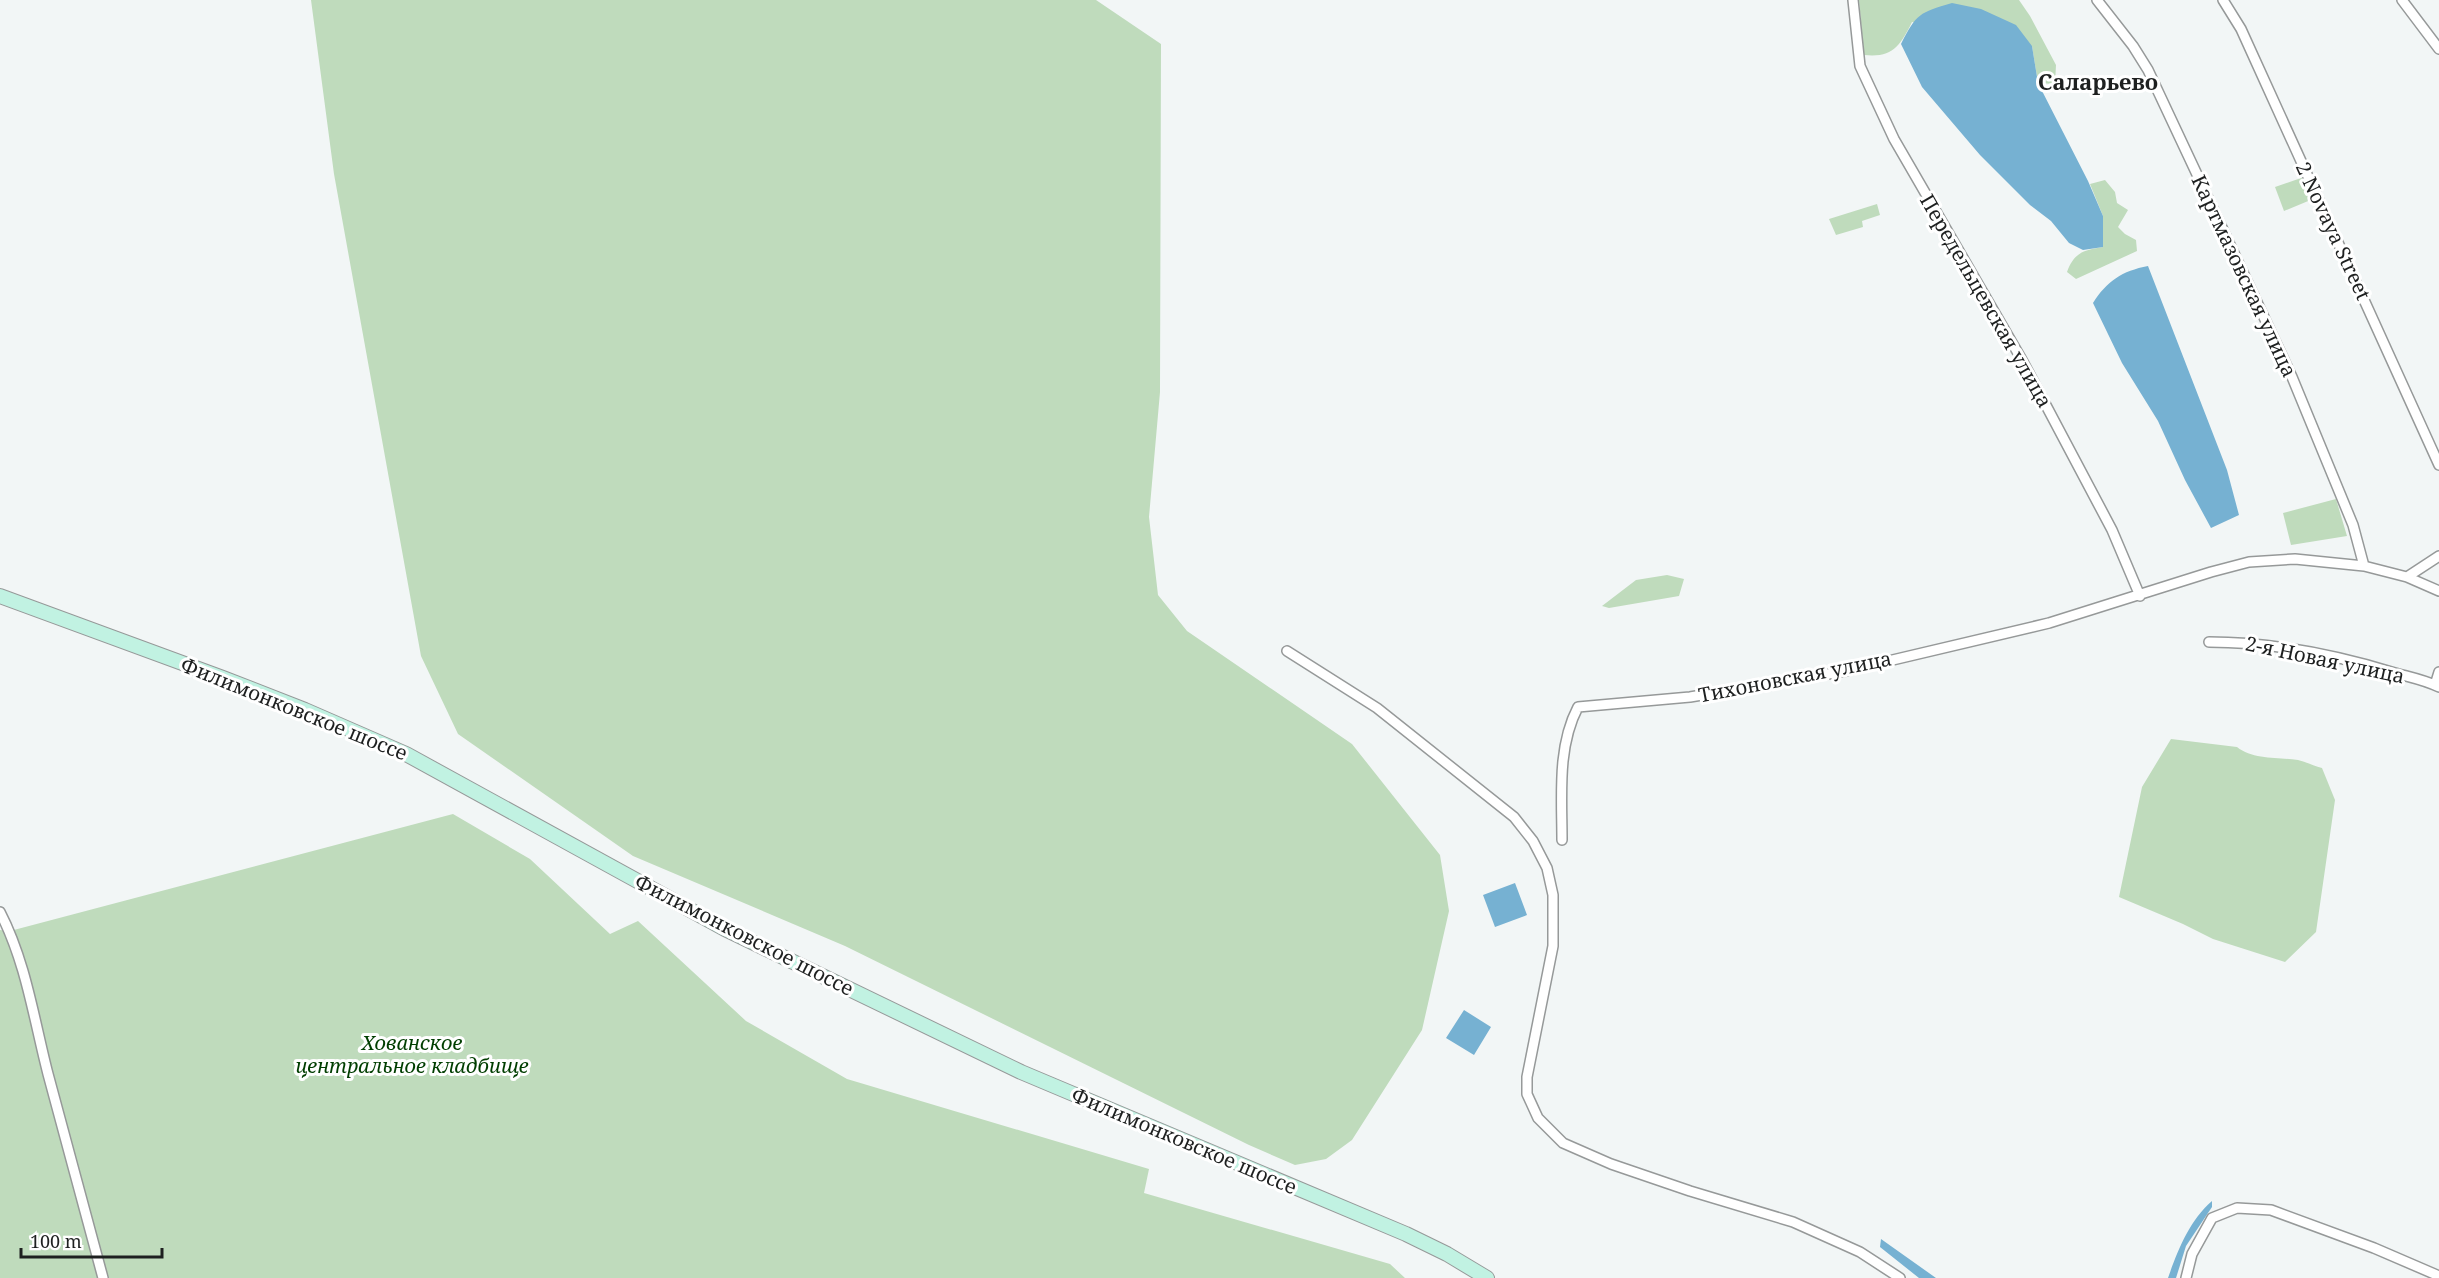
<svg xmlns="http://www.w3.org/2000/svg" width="2439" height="1278" viewBox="0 0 2439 1278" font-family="'Noto Serif',serif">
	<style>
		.green { fill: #bfdbbc }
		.water { fill: #76b1d2 }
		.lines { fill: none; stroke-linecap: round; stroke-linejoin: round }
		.minor-casing { stroke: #969999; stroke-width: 12 }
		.secondary-casing { stroke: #969999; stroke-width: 16 }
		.minor { stroke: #fff; stroke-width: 9 }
		.secondary { stroke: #c1f2e2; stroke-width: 14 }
		.labels { text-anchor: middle; stroke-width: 6; stroke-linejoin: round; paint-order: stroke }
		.street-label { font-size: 20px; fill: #1e2020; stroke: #fff }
		.park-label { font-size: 20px; font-style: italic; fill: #003e00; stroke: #fff }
		.quarter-label { font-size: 22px; font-weight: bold; fill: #1e2020; stroke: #fff }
	</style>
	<rect width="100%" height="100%" fill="#f2f6f6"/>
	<path class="green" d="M 311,0 L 1096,0 L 1161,44 L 1160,392 L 1149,517 L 1158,595 L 1187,631 L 1352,744 L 1440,855 L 1449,911 L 1422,1030 L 1352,1140 L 1326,1159 L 1295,1165 L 1249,1145 L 845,946 L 633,856 L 458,734 L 421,656 L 334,174 Z
		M 1859,0 L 2019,0 L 2030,16 L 2056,65 L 2055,84 L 2038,83 L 2032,46 L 1912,22 C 1900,46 1893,58 1864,55 Z
		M 2304,177 L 2313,199 L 2284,211 L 2275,187 Z
		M 2105,180 L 2115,192 L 2117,203 L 2128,210 L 2118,227 L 2125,234 L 2136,240 L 2137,251 L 2076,279 L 2067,272 C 2074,253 2083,250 2103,247 L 2103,216 L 2090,184 Z
		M 1877,204 L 1880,215 L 1862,221 L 1863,227 L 1836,235 L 1829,219 Z
		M 2336,499 L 2347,536 L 2291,545 L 2283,513 Z
		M 1667,575 L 1684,579 L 1679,596 L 1609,608 L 1602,606 L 1636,580 Z
		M 2171,739 L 2237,747 C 2253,760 2279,757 2298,760 C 2306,762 2314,766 2322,768 L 2335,800 L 2316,932 L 2285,962 L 2213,939 L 2183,924 L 2119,897 L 2142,787 Z
		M 453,814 L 530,859 L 610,934 L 638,921 L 746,1021 L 847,1079 L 1149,1169 L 1144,1193 L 1390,1264 L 1405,1278 L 0,1278 L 0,930 L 10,931 Z"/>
	<path class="water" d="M 1952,3 L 1981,9 L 2016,25 L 2032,46 L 2038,83 L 2088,181 L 2103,216 L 2103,247 L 2083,250 L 2069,243 L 2051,221 L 2030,205 L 1980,155 L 1922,87 L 1901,44 C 1917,13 1919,13 1952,3 Z
		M 2148,266 L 2227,470 L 2239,515 L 2211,528 L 2185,480 L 2158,421 L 2122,363 L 2093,303 C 2107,281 2122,271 2148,266 Z
		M 1515,883 L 1527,915 L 1495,927 L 1483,895 Z
		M 1464,1010 L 1491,1027 L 1474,1055 L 1446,1038 Z
		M 2212,1201 L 2212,1207 L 2186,1246 L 2176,1278 L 2168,1278 C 2178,1250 2189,1221 2212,1201 Z
		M 1881,1239 L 1936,1278 L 1919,1278 L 1880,1247 Z"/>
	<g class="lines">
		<g class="minor-casing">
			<path id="minor" d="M 1853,0 L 1860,66 L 1894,139 L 2022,360 L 2112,530 L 2140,596
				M 2097,0 L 2133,46 L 2148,70 L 2292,377 L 2353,525 L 2364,566
				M 2223,0 L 2241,29 L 2439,465
				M 2402,0 L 2439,49
				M 2407,577 L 2439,556
				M 2209,642 C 2271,642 2336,655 2395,673 C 2409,677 2425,680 2439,687
				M 1287,651 L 1377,708 L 1514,817 L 1533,841 L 1547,868 L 1553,895 L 1553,946 L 1527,1077 L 1527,1094 L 1538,1118 L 1563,1143 L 1611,1164 L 1690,1191 L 1793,1222 L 1860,1252 L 1900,1278
				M 2435,685 L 2439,672
				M 1562,840 C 1562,796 1557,747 1578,707 L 1690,697 L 1846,671 L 2049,623 L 2211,572 L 2249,562 L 2295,559 L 2364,566 L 2407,577 L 2439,591
				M 0,912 C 26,962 34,1020 48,1074 C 66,1142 85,1210 103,1278
				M 2186,1278 L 2192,1254 L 2212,1218 L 2237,1208 L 2271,1210 L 2374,1248 L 2439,1276"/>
		</g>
		<g class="secondary-casing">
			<path id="secondary" d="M 0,596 L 223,678 L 305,710 L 406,754 L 725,929 L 1021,1072 L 1406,1234 L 1447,1254 L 1487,1278"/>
		</g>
		<use href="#minor" class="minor"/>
		<use href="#secondary" class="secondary"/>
	</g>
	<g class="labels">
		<g class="street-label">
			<text transform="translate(2333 231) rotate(65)" y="7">2 Novaya Street</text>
			<text transform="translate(2244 276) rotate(65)" y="7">Картмазовская улица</text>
			<text transform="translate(1986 301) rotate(60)" y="7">Передельцевская улица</text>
			<text transform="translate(2325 660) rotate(12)" y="7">2-я Новая улица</text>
			<text transform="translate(1795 677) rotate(-11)" y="7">Тихоновская улица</text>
			<text transform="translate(294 709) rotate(22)" y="7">Филимонковское шоссе</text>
			<text transform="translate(744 935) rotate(27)" y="7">Филимонковское шоссе</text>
			<text transform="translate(1184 1141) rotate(23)" y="7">Филимонковское шоссе</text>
		</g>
		<g class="park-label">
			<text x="412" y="1050">Хованское<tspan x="412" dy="23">центральное кладбище</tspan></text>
		</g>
		<g class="quarter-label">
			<text x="2098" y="90">Саларьево</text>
		</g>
	</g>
	<path d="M21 1248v9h141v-9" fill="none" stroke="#1e2020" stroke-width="3"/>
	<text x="30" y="1248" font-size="18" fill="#1e2020" stroke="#ffffff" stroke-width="4.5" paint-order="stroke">100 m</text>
</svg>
